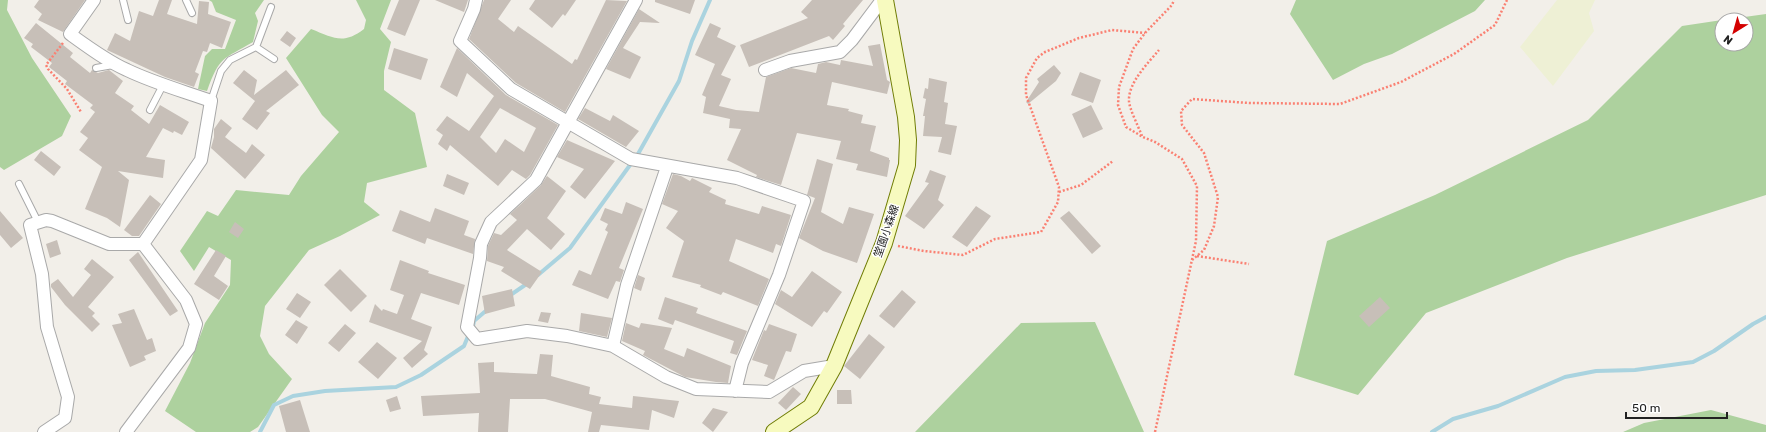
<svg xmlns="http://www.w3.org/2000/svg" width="1766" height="432" viewBox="0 0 1766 432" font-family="Rubik,'Noto Sans JP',sans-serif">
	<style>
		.farmland { fill: #eef0d5 }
		.forest { fill: #add19e }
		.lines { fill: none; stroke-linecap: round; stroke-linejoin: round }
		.stream { stroke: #aad3df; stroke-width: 4 }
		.building { fill: #c7bfb8; fill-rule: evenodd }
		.service-casing { stroke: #a9a9a9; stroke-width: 8 }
		.minor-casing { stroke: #a9a9a9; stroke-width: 14 }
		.secondary-casing { stroke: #707d05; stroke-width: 18 }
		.path { stroke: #fa8072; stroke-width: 2.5; stroke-dasharray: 2 2; stroke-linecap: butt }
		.service { stroke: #fff; stroke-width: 6 }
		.minor { stroke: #fff; stroke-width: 12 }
		.secondary { stroke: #f7fabf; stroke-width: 16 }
		.labels { text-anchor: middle; stroke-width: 3; stroke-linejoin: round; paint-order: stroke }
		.street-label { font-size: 11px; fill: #222; stroke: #fff }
	</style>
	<rect width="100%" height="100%" fill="#f2efe9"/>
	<path class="farmland" d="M 1557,0 L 1595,0 L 1589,13 L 1594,31 L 1553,86 L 1520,47 Z"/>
	<path class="forest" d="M 0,0 L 8,0 L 7,10 L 32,58 L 71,116 L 62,136 L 4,170 L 0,167 Z
		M 209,0 L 264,0 L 255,13 L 258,21 L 253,42 C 223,60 220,55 207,91 L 198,89 L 205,56 L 212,49 L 225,49 L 236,20 L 216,12 L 212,2 Z
		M 356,0 L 391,0 L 380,29 L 391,42 L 384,71 L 384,90 L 415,113 L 427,167 L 367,183 L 364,202 L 380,215 L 340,236 L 309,250 L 265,306 L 260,336 L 269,354 L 292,379 L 258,427 L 250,432 L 196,432 L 165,411 L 190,363 L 205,323 L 230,285 L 231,260 L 209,247 L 194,271 L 180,251 L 207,211 L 218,216 L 236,190 L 289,195 L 301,176 L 339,132 L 322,115 L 286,58 L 311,29 C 334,38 343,45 364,29 L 366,20 Z
		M 1296,0 L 1485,0 L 1475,11 L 1392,54 L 1364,64 L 1333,80 L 1290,14 Z
		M 1766,14 L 1766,195 L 1567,258 L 1426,313 L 1358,395 L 1294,375 L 1327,241 L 1435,195 L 1588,120 L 1682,26 L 1722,20 L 1722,44 L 1746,44 L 1746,20 L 1723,20 Z
		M 1095,322 L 1144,432 L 915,432 L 1021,323 Z
		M 1711,410 L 1766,425 L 1766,432 L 1623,432 L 1644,423 Z"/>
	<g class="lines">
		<path class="stream" d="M 538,275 L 570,248 L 638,154 L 679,81 L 692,41 L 710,0
			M 509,296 L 528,283
			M 473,326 L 474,321 L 488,309
			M 260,432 L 274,405 L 293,396 L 325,391 L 396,387 L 421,375 L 464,346 L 469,334
			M 1432,432 L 1453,419 L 1498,406 L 1565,377 L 1596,371 L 1635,370 L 1693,362 L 1714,351 L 1753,324 L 1766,317"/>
	</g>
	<path class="building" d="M 39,0 L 85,0 L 63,32 L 38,20 L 42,14 L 34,7 Z
		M 159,0 L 172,0 L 167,14 L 197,24 L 199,1 L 209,2 L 208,14 L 231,22 L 222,48 L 210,43 L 207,52 L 203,51 L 195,72 L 199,74 L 194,87 L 165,77 L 107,50 L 115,33 L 130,41 L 139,11 L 153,16 Z
		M 399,0 L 420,0 L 405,36 L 387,29 Z
		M 435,0 L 468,0 L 464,12 Z
		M 484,0 L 511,0 L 498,19 L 514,32 L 518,26 L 572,64 L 575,59 L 577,60 L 606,0 L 627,1 L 565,112 L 516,83 L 469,39 Z
		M 535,0 L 576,0 L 565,16 L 563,14 L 552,28 L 529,9 Z
		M 655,0 L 695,0 L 690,14 L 655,2 Z
		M 812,0 L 863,0 L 843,24 L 845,26 L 833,40 L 829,36 L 749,67 L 740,45 L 808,18 L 801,12 Z
		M 639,9 L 660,23 L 640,22 L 623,48 L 641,57 L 630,79 L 606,69 Z
		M 36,23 L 73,53 L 70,57 L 90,73 L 92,70 L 98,73 L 109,70 L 123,81 L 115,93 L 134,106 L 131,110 L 149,124 L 160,105 L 189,122 L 182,135 L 174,131 L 173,133 L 163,128 L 146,157 L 165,160 L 163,178 L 118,171 L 129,180 L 120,227 L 107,218 L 85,209 L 102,167 L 79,150 L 88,138 L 80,132 L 95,112 L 90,108 L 93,105 L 65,84 L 67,81 L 49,67 L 52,63 L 31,47 L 33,44 L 24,38 Z
		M 710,23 L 721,28 L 717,37 L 736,46 L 721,75 L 731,79 L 719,106 L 736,110 L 759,112 L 766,77 L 791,68 L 816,73 L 818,64 L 826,62 L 840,65 L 841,60 L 873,66 L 868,46 L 880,44 L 887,80 L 890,82 L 887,94 L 832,82 L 827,105 L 849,109 L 848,111 L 863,115 L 861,123 L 876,126 L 870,151 L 889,158 L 889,160 L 890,160 L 887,177 L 856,170 L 858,164 L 836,159 L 841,141 L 797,133 L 781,185 L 756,177 L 757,175 L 727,160 L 741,129 L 729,128 L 730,119 L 703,113 L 706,97 L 702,95 L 715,64 L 695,55 Z
		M 287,31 L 296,38 L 290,47 L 280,40 Z
		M 394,48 L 428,59 L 421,80 L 388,69 Z
		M 457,48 L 506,95 L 558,125 L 530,175 L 526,179 L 512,170 L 498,186 L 450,145 L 447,151 L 438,144 L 443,135 L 436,130 L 447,116 L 469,131 L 494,96 L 467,73 L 457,97 L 440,87 ZM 500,108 L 536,128 L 524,152 L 505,139 L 496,153 L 480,137 Z
		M 1054,65 L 1061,73 L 1056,81 L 1028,104 L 1026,102 L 1039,82 L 1037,79 Z
		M 244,70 L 257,80 L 254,95 L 286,70 L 299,85 L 266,111 L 270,113 L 257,130 L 242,119 L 255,101 L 233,83 Z
		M 1080,72 L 1101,80 L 1093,103 L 1071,95 Z
		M 929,78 L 947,82 L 944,102 L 948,103 L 945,124 L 957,126 L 951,155 L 938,152 L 942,137 L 923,136 L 925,116 L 923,116 L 926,99 L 923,98 L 925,88 L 928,89 Z
		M 1091,105 L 1103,129 L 1083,138 L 1072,114 Z
		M 585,108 L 610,121 L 613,115 L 639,131 L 626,147 L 578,119 Z
		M 221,119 L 232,128 L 225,137 L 246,153 L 252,144 L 265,155 L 245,179 L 211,148 L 214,137 L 214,129 Z
		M 567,140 L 615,161 L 585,199 L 570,187 L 584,169 L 557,157 Z
		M 41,151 L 61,167 L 54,176 L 34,160 Z
		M 817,159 L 833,164 L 821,212 L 843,224 L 849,207 L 874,214 L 857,263 L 823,251 L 799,238 L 815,198 L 807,195 Z
		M 930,170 L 946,176 L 938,200 L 944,205 L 924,229 L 905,216 L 929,183 L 925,182 Z
		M 447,174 L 469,183 L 464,195 L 443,186 Z
		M 673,174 L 681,176 L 690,181 L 692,178 L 712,188 L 709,192 L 726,200 L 725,204 L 759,214 L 762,206 L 791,215 L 781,246 L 776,244 L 773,253 L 736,239 L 729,261 L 769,279 L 758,306 L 723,292 L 721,295 L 700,287 L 701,285 L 672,277 L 684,241 L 666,228 L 678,211 L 662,204 Z
		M 547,176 L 566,191 L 547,218 L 565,234 L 551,250 L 527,229 L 507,250 L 542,272 L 530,289 L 501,271 L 504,267 L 487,261 L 488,246 L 494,233 L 501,235 L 517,220 L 510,214 L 520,205 L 522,207 L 520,205 L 541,185 Z
		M 150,195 L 161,204 L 139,236 L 132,236 L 124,230 Z
		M 626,202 L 643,209 L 619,268 L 624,270 L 620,282 L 616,281 L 608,299 L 572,285 L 579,270 L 591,275 L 608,232 L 605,230 L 608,224 L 600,220 L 605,208 L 622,214 Z
		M 976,206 L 991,216 L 967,247 L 952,237 Z
		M 435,208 L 469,221 L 464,235 L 475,239 L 473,254 L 427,238 L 425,244 L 392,231 L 400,210 L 430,222 Z
		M 0,211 L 23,238 L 11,248 L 0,235 Z
		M 1069,211 L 1101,246 L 1092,254 L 1060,218 Z
		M 235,222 L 244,229 L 238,238 L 229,232 Z
		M 57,240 L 61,254 L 50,258 L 46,244 Z
		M 216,250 L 226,256 L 214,276 L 228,286 L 219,300 L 194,284 Z
		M 138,252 L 178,311 L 170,316 L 129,260 Z
		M 92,259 L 114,277 L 88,307 L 95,313 L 92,316 L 100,324 L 92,332 L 65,305 L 51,287 L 51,284 L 58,279 L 73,297 L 91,275 L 84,269 Z
		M 400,260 L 429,271 L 428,273 L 465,285 L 459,305 L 421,293 L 411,319 L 432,327 L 424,350 L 428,354 L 412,368 L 403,358 L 422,341 L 369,322 L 375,304 L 382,311 L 383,309 L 397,314 L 404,295 L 390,290 Z
		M 340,269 L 367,296 L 351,312 L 324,285 Z
		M 812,271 L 842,292 L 827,313 L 824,311 L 812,327 L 775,304 L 781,290 L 792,297 Z
		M 638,275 L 645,278 L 641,291 L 634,288 Z
		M 512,289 L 515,306 L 485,314 L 482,296 Z
		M 902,290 L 916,302 L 894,328 L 879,316 Z
		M 297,293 L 311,302 L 300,318 L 286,309 Z
		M 665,297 L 698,308 L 696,313 L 747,331 L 737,355 L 730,353 L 734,341 L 675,320 L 673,325 L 658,319 Z
		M 1380,297 L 1390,308 L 1369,327 L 1359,316 Z
		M 134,309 L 147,340 L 152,338 L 156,351 L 144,356 L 146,360 L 130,367 L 112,325 L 122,323 L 118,314 Z
		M 541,312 L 551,313 L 548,323 L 538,321 Z
		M 581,313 L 612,318 L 607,337 L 579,331 Z
		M 296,320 L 308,327 L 297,344 L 285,335 Z
		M 626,323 L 639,328 L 641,323 L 672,328 L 664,349 L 684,357 L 687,348 L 731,366 L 728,383 L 716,382 L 685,377 L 643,355 L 645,351 L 622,341 Z
		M 345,324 L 356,333 L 339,352 L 328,343 Z
		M 769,324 L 797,334 L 791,352 L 786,351 L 774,380 L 764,376 L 768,365 L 752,360 L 764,330 L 766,331 Z
		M 869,334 L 885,347 L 860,379 L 844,366 Z
		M 377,342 L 397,358 L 378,379 L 358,362 Z
		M 540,354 L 553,355 L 551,376 L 590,387 L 589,394 L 601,397 L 599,404 L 632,408 L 633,396 L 679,401 L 674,418 L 652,410 L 649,430 L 601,425 L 599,432 L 588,432 L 592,412 L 545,399 L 510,399 L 508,432 L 478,432 L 479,413 L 423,416 L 421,396 L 480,393 L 478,363 L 494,362 L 494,372 L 537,374 Z
		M 793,387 L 801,394 L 786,410 L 778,403 Z
		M 837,390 L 851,390 L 852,404 L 837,404 Z
		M 397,396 L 401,409 L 390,412 L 386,400 Z
		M 300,400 L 310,432 L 286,432 L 279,406 Z
		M 713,408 L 728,412 L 713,432 L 702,423 Z"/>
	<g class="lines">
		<g class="service-casing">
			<path id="service" d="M 123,0 L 128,20
				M 186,0 L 192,13
				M 256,47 L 271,7
				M 96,68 L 113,65
				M 211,101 L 221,71 L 230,60 L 256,47 L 274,59
				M 150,110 L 163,85
				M 19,184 L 38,222"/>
		</g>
		<g class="minor-casing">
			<path id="minor" d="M 94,0 L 70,34 C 88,47 107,61 127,70 C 154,83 183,91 211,101 L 201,160 L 143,244
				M 476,0 L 474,9 L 460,41 L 511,89 L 631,159 L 737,178 L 804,201 L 779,275 L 742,363 L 735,391
				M 636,0 L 536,180 L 491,222 L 481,244 L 480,258 L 467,327 L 477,339 L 527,331 L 567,336 L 613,346 L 666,377 L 696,389 L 769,392 L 804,371 L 834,366
				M 765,70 L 790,61 L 840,52 L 852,40 L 882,0
				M 613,346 L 627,285 L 667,167
				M 44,432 L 65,418 L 68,397 L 47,327 L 42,274 L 30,225 L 46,220 L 52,221 L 109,244 L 143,244
				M 126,432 L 189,348 L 196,324 L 186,300 L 143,244"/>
		</g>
		<g class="secondary-casing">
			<path id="secondary" d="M 774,432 L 811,407 L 834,366 L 884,243 L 907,165 L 908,140 L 906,117 L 885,0"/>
		</g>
		<path class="path" d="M 63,43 L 46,65 L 48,69 L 67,89 L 81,112
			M 1142,136 C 1139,128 1129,108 1129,101 C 1128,83 1148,63 1159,50
			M 1059,192 L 1081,185 L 1113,161
			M 898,246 L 924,251 L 963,255 L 995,239 L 1041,232 L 1058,202 L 1059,187 L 1026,95 L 1026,78 L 1037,58 L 1045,52 L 1079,38 L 1112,30 L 1145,33
			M 1197,256 L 1249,264
			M 1192,260 L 1204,250 L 1214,226 L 1218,197 L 1204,153 L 1182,125 L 1181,111 L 1192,99 L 1249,103 L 1340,104 L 1401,82 L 1454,54 L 1495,25 L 1507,0
			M 1155,432 L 1196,241 L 1197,186 L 1182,159 L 1155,142 L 1143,137 L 1126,127 L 1118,105 L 1119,87 L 1133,49 L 1145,33 L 1172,5 L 1174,0"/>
		<use href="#service" class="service"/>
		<use href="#minor" class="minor"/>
		<use href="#secondary" class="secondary"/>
	</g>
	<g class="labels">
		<g class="street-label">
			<text transform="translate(886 231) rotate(-71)" y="4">堂園小森線</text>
		</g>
	</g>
	<g transform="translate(1734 32) rotate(217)"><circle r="19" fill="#ffffff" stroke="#a7a7a7"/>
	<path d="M0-3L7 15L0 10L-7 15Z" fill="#d40000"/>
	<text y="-6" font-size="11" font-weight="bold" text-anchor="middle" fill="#222222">N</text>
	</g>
	<path d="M1626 412v6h101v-6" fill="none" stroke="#222222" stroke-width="2"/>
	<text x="1632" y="412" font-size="12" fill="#222222" stroke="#ffffff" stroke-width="3" paint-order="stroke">50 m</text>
</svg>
